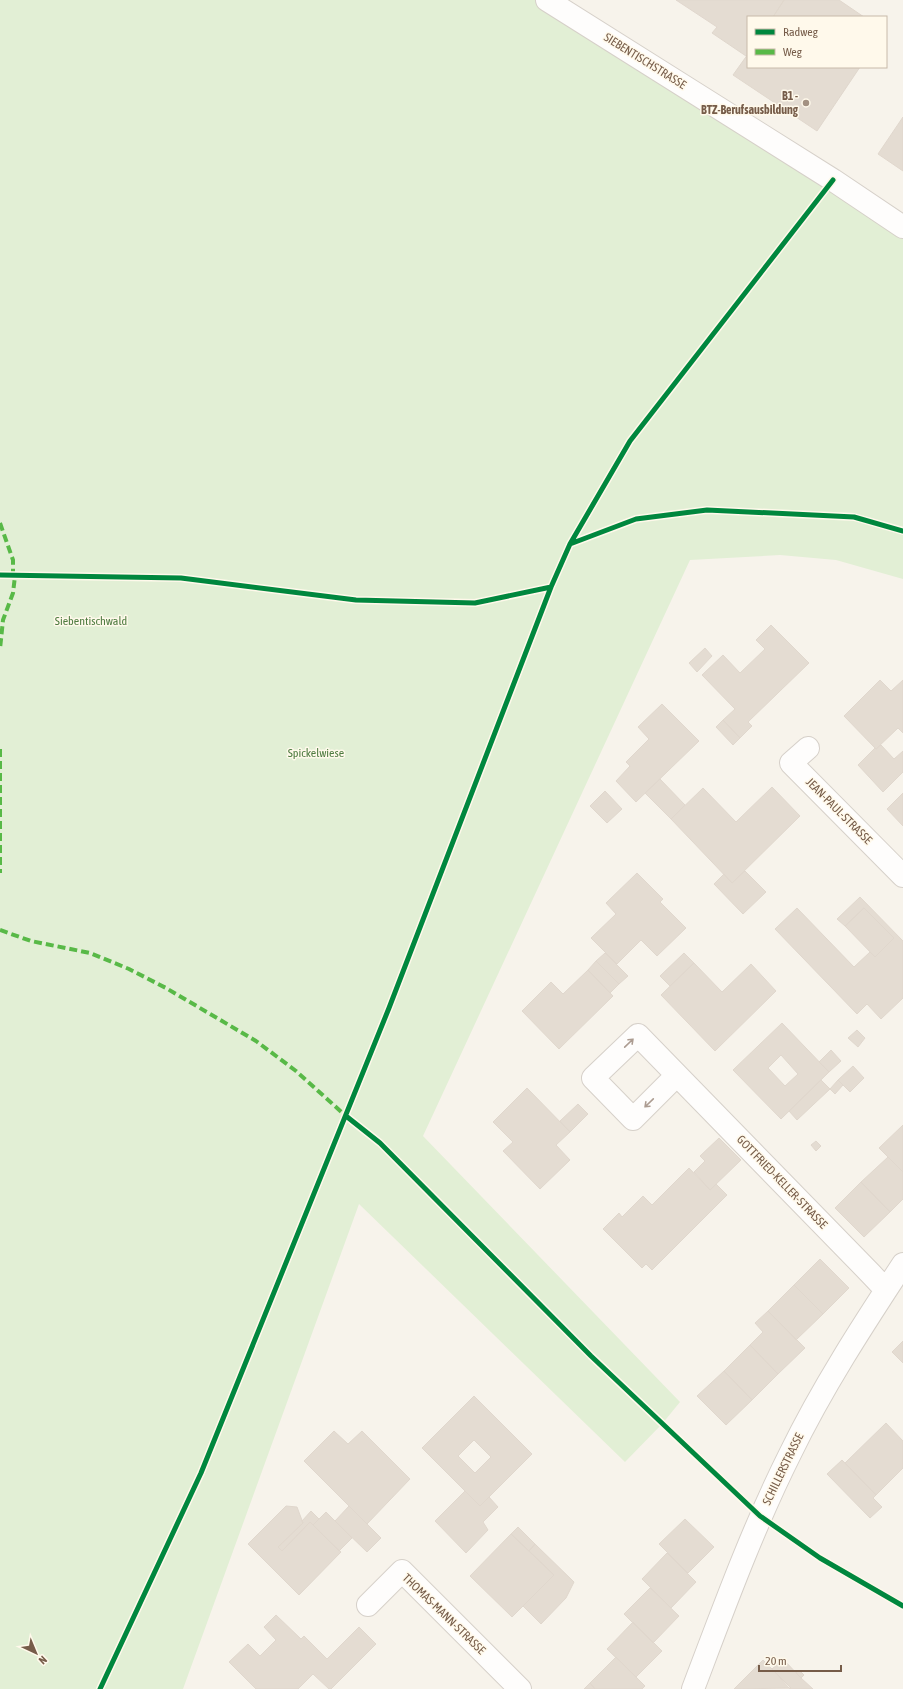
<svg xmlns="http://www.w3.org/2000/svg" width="903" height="1689" viewBox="0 0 903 1689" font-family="'Asap Condensed',sans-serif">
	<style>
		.green { fill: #e2efd5 }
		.building { fill: #e4dcd2; stroke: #e0d7cd; fill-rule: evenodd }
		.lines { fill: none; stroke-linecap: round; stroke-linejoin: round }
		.street-casing { stroke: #d6d0c9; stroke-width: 24 }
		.street { stroke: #fefdfc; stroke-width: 22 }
		.quiet { stroke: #58b947; stroke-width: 4; stroke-dasharray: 8 4; stroke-linecap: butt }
		.cycleway-casing { stroke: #fff9eb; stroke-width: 8 }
		.cycleway { stroke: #00873e; stroke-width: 5 }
		.oneway { stroke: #ac9c91 }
		.poi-dot { fill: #a39182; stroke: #fff9eb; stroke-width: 1.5 }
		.labels { text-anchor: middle; stroke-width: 3; stroke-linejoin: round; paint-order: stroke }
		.street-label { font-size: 12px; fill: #765c49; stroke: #fff9eb }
		.poi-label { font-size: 12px; font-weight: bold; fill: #765c49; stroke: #fff9eb; text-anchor: end }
		.park-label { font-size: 12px; fill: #4f7c41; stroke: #fff9eb }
	</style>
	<rect width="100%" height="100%" fill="#f7f3eb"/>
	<path class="green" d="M 0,0 L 536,0 L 820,180 L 903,236 L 903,579 L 836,560 L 780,555 L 690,560 L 423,1136 L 680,1402 L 662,1424 L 625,1462 L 359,1204 L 183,1689 L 0,1689 Z"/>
	<path class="building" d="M 676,0 L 784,0 L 773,17 L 748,17 L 748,54 L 746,56 L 712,33 L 717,27 Z
		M 784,0 L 839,0 L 864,17 L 773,17 Z
		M 748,54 L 748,67 L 860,67 L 817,131 L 733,75 Z
		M 903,117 L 903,171 L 878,154 Z
		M 771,625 L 809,663 L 748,722 L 752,726 L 740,738 L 723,720 L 735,709 L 702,675 L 723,655 L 740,673 L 765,649 L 756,640 Z
		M 705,648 L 712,656 L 697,672 L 689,663 Z
		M 880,680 L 891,691 L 903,680 L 903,733 L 898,728 L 876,749 L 844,716 Z
		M 662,704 L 699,741 L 636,802 L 616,781 L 630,766 L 626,762 L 649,739 L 638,727 Z
		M 723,720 L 740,738 L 733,745 L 716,727 Z
		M 881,745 L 894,759 L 903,751 L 903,772 L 883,792 L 858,765 L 875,748 L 876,749 Z
		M 660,779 L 685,805 L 671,819 L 645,793 Z
		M 772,787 L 800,816 L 732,883 L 671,819 L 703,788 L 736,822 Z
		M 605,791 L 622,809 L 607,823 L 590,806 Z
		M 903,793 L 903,826 L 887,809 Z
		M 745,871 L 766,892 L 743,914 L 714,884 L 724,874 L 732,883 Z
		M 637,873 L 663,899 L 660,902 L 686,928 L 657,956 L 641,940 L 617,964 L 591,938 L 616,914 L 606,903 Z
		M 860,897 L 903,941 L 903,998 L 881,1019 L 867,1004 L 857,1014 L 775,929 L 797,908 L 854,967 L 870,952 L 875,957 L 894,938 L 864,908 L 845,926 L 837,919 Z
		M 864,908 L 894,938 L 875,957 L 845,926 Z
		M 605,953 L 628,976 L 619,984 L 596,961 Z
		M 684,953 L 694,963 L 670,986 L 660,976 Z
		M 596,961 L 619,984 L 610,993 L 588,970 Z
		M 694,963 L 722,992 L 751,964 L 776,991 L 715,1051 L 661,995 Z
		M 588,970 L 613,996 L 559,1049 L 522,1011 L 551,982 L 563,994 Z
		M 782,1023 L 829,1072 L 781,1119 L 733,1070 ZM 781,1055 L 798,1074 L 785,1086 L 768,1068 Z
		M 857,1030 L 865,1038 L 858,1047 L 848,1038 Z
		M 831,1050 L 841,1061 L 829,1072 L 819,1062 Z
		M 853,1066 L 864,1078 L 850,1092 L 838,1080 Z
		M 821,1080 L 830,1089 L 797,1120 L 789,1111 Z
		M 838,1080 L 843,1085 L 835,1094 L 830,1089 Z
		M 527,1088 L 570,1132 L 556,1145 L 570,1160 L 540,1189 L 503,1151 L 513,1142 L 493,1122 Z
		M 578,1104 L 588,1114 L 570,1132 L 560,1121 Z
		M 903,1125 L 903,1172 L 879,1148 Z
		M 719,1138 L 741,1160 L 710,1190 L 694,1172 L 705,1161 L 700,1156 Z
		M 816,1141 L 821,1146 L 816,1151 L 811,1145 Z
		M 888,1157 L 903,1172 L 903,1199 L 890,1212 L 861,1182 Z
		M 689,1168 L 710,1190 L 716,1184 L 727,1195 L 652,1270 L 646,1264 L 642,1268 L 603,1229 L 619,1213 L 622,1217 L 643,1196 L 652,1205 Z
		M 861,1182 L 890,1212 L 864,1237 L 835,1208 Z
		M 820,1259 L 849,1288 L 823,1314 L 794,1285 Z
		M 794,1285 L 823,1314 L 796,1340 L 768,1311 Z
		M 768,1311 L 805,1348 L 778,1374 L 750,1345 L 763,1332 L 755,1323 Z
		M 903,1341 L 903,1363 L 892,1352 Z
		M 750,1345 L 778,1374 L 752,1400 L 724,1371 Z
		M 724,1371 L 752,1400 L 726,1425 L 697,1396 Z
		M 474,1396 L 532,1454 L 480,1506 L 422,1448 ZM 474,1440 L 491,1457 L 475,1473 L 458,1456 Z
		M 886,1423 L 903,1441 L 903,1468 L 876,1495 L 845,1463 Z
		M 334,1431 L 348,1444 L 362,1431 L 410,1479 L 367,1524 L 304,1461 Z
		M 842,1460 L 876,1495 L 873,1498 L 882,1507 L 870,1518 L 827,1474 Z
		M 465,1491 L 480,1506 L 489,1497 L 498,1507 L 483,1522 L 488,1530 L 466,1553 L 435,1521 Z
		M 286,1506 L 297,1507 L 303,1523 L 278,1547 L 282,1551 L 310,1522 L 341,1552 L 299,1595 L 248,1544 Z
		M 349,1506 L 381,1538 L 367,1552 L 335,1521 Z
		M 311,1511 L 319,1519 L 313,1525 L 310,1522 L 282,1551 L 278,1547 L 303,1523 L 302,1521 Z
		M 326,1512 L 352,1538 L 339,1551 L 313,1525 Z
		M 685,1519 L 714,1547 L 688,1573 L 659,1544 Z
		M 518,1527 L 535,1544 L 529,1551 L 511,1534 Z
		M 511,1534 L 554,1575 L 512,1617 L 470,1576 Z
		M 535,1544 L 574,1582 L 566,1598 L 541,1624 L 523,1606 L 554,1575 L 529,1551 Z
		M 667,1553 L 696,1582 L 671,1608 L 642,1579 Z
		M 650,1588 L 679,1616 L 653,1643 L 624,1614 Z
		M 276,1615 L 301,1639 L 304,1636 L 327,1659 L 359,1627 L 376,1644 L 331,1689 L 329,1689 L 313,1674 L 298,1689 L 256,1689 L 229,1662 L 248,1644 L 260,1656 L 276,1640 L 264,1627 Z
		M 633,1622 L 662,1651 L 636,1677 L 607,1649 Z
		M 616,1657 L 645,1686 L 642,1689 L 595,1689 L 590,1683 Z
		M 783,1659 L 801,1678 L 813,1689 L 790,1689 L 772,1669 Z
		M 763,1660 L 791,1688 L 734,1689 Z
		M 799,1670 L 804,1675 L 801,1678 L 796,1673 Z
		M 590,1683 L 595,1689 L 584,1689 Z"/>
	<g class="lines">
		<g class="street-casing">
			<path id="street" d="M 547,0 L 833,180 L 903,227
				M 808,748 L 791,763 L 903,876
				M 677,1075 L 633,1119 L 593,1078 L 638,1035 L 871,1274 L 886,1290
				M 368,1605 L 402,1571 L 520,1689
				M 693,1689 C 723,1610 752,1530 790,1454 C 822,1388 863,1325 903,1264"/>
		</g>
		<use href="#street" class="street"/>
		<path class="quiet" d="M 0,523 L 13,560 L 13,573 L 15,576 L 13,593 L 3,620 L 0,649
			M 0,749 L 0,873
			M 0,930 L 31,941 L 90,953 L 129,969 L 166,988 L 256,1041 L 296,1071 L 347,1117"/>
		<g class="cycleway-casing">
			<path id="cycleway" d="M 570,544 L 630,441 L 833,180
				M 0,575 L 181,578 L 356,600 L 475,603 L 551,587
				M 346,1116 L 380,1143 L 591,1356 L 760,1516 L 820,1558 L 903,1606
				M 100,1689 L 201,1473 L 389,1008 L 551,587 L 570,544 L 636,519 L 707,510 L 854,517 L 903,531"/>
		</g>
		<use href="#cycleway" class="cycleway"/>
	</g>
	<defs><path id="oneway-shaft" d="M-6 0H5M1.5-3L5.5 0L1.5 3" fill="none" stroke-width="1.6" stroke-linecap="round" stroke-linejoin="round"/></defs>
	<g class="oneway">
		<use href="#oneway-shaft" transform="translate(629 1043) rotate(-44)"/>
		<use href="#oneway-shaft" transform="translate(649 1103) rotate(136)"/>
	</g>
	<circle class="poi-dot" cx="806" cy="103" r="4"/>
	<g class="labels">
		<g class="street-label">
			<text transform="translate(645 61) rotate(32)" y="4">SIEBENTISCHSTRASSE</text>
			<text transform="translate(839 811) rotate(45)" y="4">JEAN-PAUL-STRASSE</text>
			<text transform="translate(782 1182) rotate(46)" y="4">GOTTFRIED-KELLER-STRASSE</text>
			<text transform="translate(783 1469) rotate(-64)" y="4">SCHILLERSTRASSE</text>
			<text transform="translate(444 1614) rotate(44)" y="4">THOMAS-MANN-STRASSE</text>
		</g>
		<g class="poi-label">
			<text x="798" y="100">B1 -<tspan x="798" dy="14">BTZ-Berufsausbildung</tspan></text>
		</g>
		<g class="park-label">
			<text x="91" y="625">Siebentischwald</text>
			<text x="316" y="757">Spickelwiese</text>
		</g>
	</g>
	<rect x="747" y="16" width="140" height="52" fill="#fff9eb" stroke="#c8baaa"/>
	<rect x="755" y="29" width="20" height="6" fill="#00873e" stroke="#c8baaa"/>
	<text x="783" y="36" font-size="12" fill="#765c49">Radweg</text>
	<rect x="755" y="49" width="20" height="6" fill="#58b947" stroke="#c8baaa"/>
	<text x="783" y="56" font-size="12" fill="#765c49">Weg</text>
	<g transform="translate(36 1653) rotate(136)" stroke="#fff9eb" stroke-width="3" paint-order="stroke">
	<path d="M0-3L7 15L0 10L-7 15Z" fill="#765c49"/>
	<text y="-6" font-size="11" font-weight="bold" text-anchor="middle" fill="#765c49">N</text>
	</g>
	<path d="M759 1665v6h82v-6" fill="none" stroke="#765c49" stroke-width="2"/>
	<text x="765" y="1665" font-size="12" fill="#765c49" stroke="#fff9eb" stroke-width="3" paint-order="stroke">20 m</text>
</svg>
